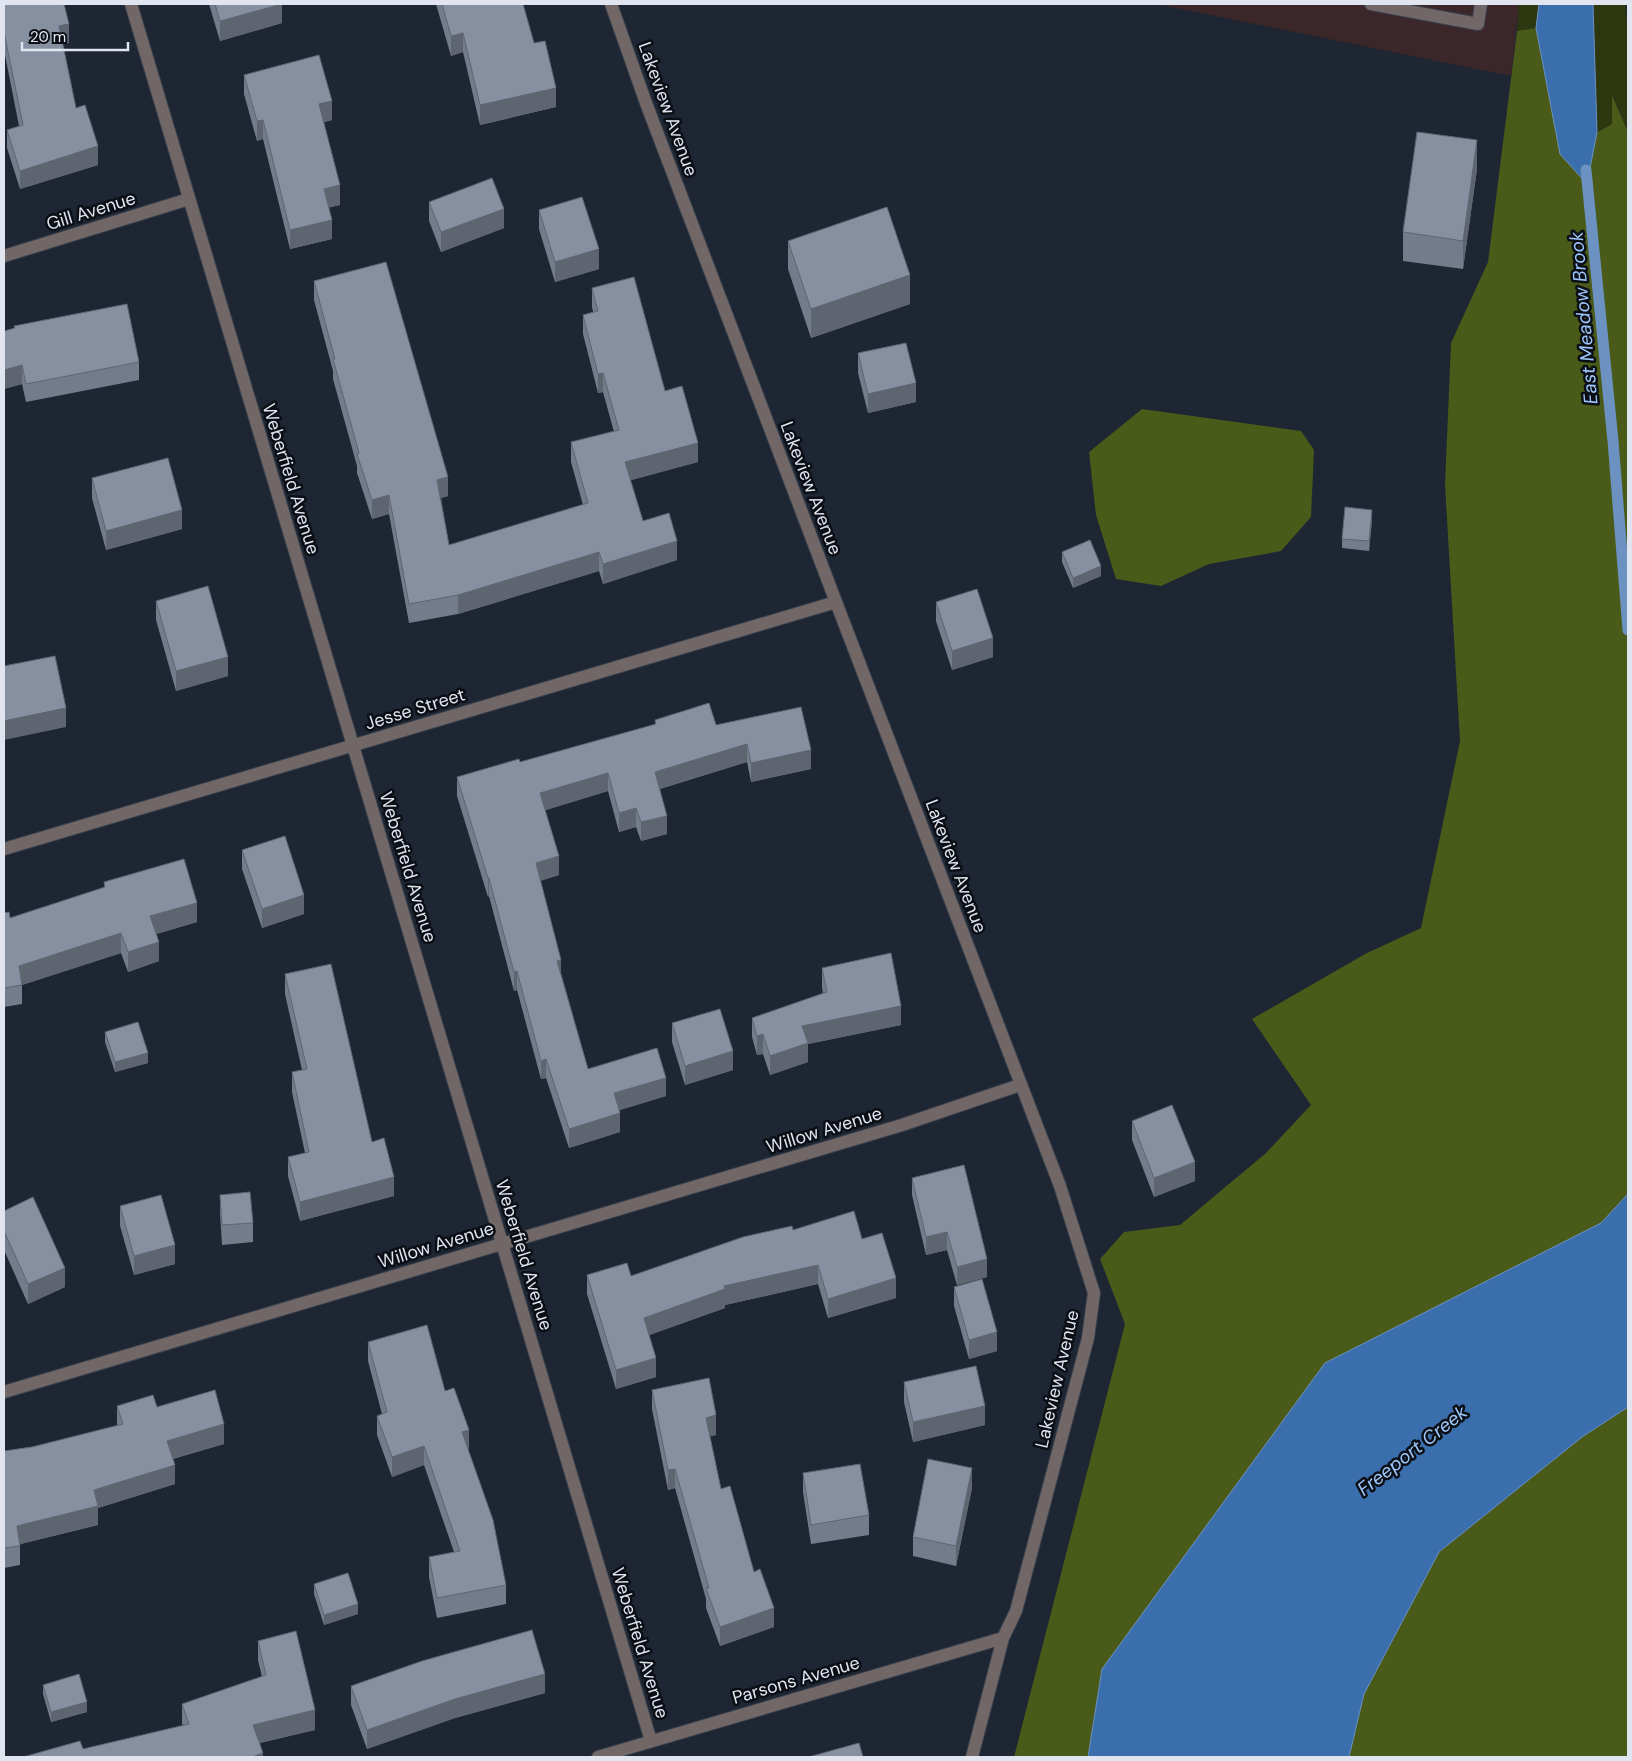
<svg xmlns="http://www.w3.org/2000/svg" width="1632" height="1761" viewBox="0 0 1632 1761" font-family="'DM Sans',sans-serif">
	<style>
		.commercial { fill: #3b2729 }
		.green { fill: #2e3810 }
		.forest { fill: #4a5a19 }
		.water { fill: #3a6ead; stroke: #6c92c1 }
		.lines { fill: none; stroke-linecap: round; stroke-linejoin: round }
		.stream { stroke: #6c92c1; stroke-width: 11 }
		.lane-casing { stroke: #39414d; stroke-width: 14 }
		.street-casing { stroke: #39414d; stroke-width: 14 }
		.lane { stroke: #716766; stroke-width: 12 }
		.street { stroke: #716766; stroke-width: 12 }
		.wall { fill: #737c8a }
		.shaded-wall { fill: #5e6571 }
		.building { fill: #8690a1; stroke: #5e6571 }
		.labels { text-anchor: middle; stroke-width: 5; stroke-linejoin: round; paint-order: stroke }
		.street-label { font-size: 18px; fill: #e0e5ef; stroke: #0b0f15 }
		.water-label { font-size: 19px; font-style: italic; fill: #9dc7fb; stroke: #0b0f15 }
	</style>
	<rect width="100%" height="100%" fill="#1e2633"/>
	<path class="commercial" d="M 1156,4 L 1519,4 L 1511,76 Z"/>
	<path class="green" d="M 1519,4 L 1539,4 L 1536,28 L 1517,31 Z
		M 1593,4 L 1625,4 L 1628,27 L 1628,132 L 1613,96 L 1612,124 L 1597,132 Z"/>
	<path class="forest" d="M 1536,28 L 1560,153 L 1612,124 L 1612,95 L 1628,132 L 1628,1194 L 1601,1223 L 1102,1669 L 1088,1757 L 1014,1757 L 1125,1324 L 1100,1259 L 1124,1232 L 1180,1225 L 1266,1153 L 1311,1105 L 1252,1019 L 1365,954 L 1421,928 L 1460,741 L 1445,485 L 1451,343 L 1488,262 L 1517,31 Z
		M 1142,409 L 1301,431 L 1314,450 L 1311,517 L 1281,551 L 1209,564 L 1161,586 L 1116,579 L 1096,515 L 1089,452 Z
		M 1628,1407 L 1628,1757 L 1349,1757 L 1364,1694 L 1439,1552 L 1582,1437 Z"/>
	<path class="water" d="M 1539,4 L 1593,4 L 1597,132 L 1587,184 L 1560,154 L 1536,28 Z
		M 1628,1194 L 1628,1407 L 1582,1437 L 1439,1552 L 1364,1694 L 1349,1757 L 1088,1757 L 1102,1669 L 1325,1363 L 1601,1223 Z"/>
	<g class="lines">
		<path class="stream" d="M 1586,170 L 1613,441 L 1628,630"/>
		<g class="lane-casing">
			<path id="lane" d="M 1371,4 L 1478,24 L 1481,4"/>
		</g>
		<g class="street-casing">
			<path id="street" d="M 131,4 L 651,1741
				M 611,4 L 646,103 L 836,602 L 1060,1186 L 1094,1293 L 1088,1338 L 1016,1611 L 1003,1638 L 972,1757
				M 4,256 L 189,199
				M 4,849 L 836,602
				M 4,1392 L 902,1125 L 1020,1085
				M 598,1757 L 1003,1638"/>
		</g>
		<use href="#lane" class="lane"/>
		<use href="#street" class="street"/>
	</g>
	<path class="wall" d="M 4,4 L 69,43 L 63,44 L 76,108 L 98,165 L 20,189 L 7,148 L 7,130 L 19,126 L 4,50 Z
		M 209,4 L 282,4 L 282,23 L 220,41 Z
		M 436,4 L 523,4 L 534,43 L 556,107 L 480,125 L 463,52 L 451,56 Z
		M 244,75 L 332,120 L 324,122 L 340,205 L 329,207 L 332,239 L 290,249 L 263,139 L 257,141 L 244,94 Z
		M 1477,169 L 1463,269 L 1403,261 L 1403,232 Z
		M 429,202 L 504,228 L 441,252 L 429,221 Z
		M 539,210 L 599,269 L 555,282 L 539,229 Z
		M 788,241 L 910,304 L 811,338 L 788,269 Z
		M 314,281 L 448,496 L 441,498 L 449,545 L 583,505 L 571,462 L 571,442 L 614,432 L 603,392 L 598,393 L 583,334 L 583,315 L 593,312 L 592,307 L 592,288 L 665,391 L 698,462 L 630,480 L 643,521 L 677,560 L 603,584 L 599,571 L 458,614 L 409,623 L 389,514 L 372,519 L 357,473 L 357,466 L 333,379 L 333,371 L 314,300 Z
		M 4,331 L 139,362 L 139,380 L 26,402 L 22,384 L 4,389 Z
		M 858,353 L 916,402 L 868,413 L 858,373 Z
		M 92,478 L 182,529 L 106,550 L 92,498 Z
		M 1372,520 L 1369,551 L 1342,548 L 1342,539 Z
		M 1062,552 L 1101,576 L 1073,588 L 1062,562 Z
		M 156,601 L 228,676 L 176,691 L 156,620 Z
		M 936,602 L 993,657 L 952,670 L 936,621 Z
		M 655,720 L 716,725 L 811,769 L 751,782 L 747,762 L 660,789 L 667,834 L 641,841 L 636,827 L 619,832 L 608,791 L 545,810 L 559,875 L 540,881 L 561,973 L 588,1069 L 666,1096 L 619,1110 L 620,1132 L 569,1148 L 546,1078 L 541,1079 L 517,990 L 514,991 L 489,896 L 488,897 L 457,796 L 457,777 L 520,762 L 655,725 Z
		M 242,850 L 304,914 L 262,928 L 242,869 Z
		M 104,882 L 197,922 L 156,934 L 159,961 L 128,972 L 121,953 L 22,985 L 22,1004 L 4,1007 L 4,913 L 10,918 L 104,888 Z
		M 822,968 L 901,1025 L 808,1044 L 808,1062 L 770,1075 L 763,1054 L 757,1055 L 752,1037 L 752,1018 L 823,994 L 822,987 Z
		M 285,974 L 372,1142 L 394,1196 L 300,1221 L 288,1176 L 288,1157 L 305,1153 L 292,1092 L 292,1072 L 302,1070 L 285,994 Z
		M 672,1023 L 733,1070 L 685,1085 L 672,1042 Z
		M 105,1032 L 148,1063 L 115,1072 L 105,1042 Z
		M 1132,1121 L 1195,1181 L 1154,1197 L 1132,1140 Z
		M 912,1178 L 987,1277 L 957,1285 L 947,1250 L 926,1255 L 912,1195 Z
		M 220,1195 L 253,1223 L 253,1242 L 222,1245 L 220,1214 Z
		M 120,1206 L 175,1264 L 134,1275 L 120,1226 Z
		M 4,1211 L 65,1287 L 28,1304 L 4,1250 Z
		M 793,1230 L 862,1239 L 896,1298 L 828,1318 L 818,1284 L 725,1305 L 725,1308 L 649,1335 L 656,1377 L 616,1389 L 587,1294 L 587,1275 L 631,1276 Z
		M 954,1287 L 997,1351 L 969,1359 L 954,1306 Z
		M 368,1342 L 445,1391 L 469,1449 L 468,1450 L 506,1585 L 506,1604 L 437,1618 L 429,1577 L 429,1557 L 454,1552 L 424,1465 L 392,1477 L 377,1435 L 377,1416 L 382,1414 L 368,1361 Z
		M 904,1382 L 985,1425 L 913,1442 L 904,1402 Z
		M 652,1390 L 716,1435 L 710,1436 L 721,1489 L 774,1627 L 720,1646 L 706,1608 L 706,1599 L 675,1488 L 668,1490 L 652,1409 Z
		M 117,1406 L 157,1407 L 224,1444 L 173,1459 L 175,1484 L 98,1508 L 98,1525 L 20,1544 L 20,1565 L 4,1568 L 4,1451 L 32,1447 L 117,1426 Z
		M 803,1473 L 869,1515 L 869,1535 L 811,1544 L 803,1492 Z
		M 972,1488 L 956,1566 L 913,1556 L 913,1537 Z
		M 314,1584 L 358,1614 L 324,1625 L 314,1594 Z
		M 258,1641 L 315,1730 L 260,1743 L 263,1757 L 83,1749 L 183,1726 L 182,1723 L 182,1704 L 262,1677 L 258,1660 Z
		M 43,1685 L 87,1712 L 51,1722 L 43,1694 Z
		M 351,1686 L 545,1693 L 455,1718 L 367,1749 L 351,1705 Z"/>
	<path class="shaded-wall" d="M 282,4 L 282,23 L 220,41 L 220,21 Z
		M 69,24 L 69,43 L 59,45 L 59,26 Z
		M 463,33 L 463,52 L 451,56 L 451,36 Z
		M 556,88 L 556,107 L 480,125 L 480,105 Z
		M 332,101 L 332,120 L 319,124 L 319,104 Z
		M 263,120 L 263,139 L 257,141 L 257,121 Z
		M 1477,140 L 1477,169 L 1463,269 L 1463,241 Z
		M 98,146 L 98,165 L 20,189 L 20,171 Z
		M 340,185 L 340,205 L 324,209 L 324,189 Z
		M 504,209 L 504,228 L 441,252 L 441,232 Z
		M 332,220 L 332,239 L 290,249 L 290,230 Z
		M 599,249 L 599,269 L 555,282 L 555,262 Z
		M 910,275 L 910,304 L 811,338 L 811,309 Z
		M 22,365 L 22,384 L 4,389 L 4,370 Z
		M 603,373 L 603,392 L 598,393 L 598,374 Z
		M 916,383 L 916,402 L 868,413 L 868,394 Z
		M 698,443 L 698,462 L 625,482 L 625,462 Z
		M 448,477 L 448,496 L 437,499 L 437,480 Z
		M 389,495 L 389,514 L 372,519 L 372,500 Z
		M 182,510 L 182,529 L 106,550 L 106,531 Z
		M 1372,510 L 1372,520 L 1369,551 L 1369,541 Z
		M 677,541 L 677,560 L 603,584 L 603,564 Z
		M 599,552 L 599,571 L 458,614 L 458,595 Z
		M 1101,566 L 1101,576 L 1073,588 L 1073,578 Z
		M 993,638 L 993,657 L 952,670 L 952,651 Z
		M 228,657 L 228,676 L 176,691 L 176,671 Z
		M 66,708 L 66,727 L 4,740 L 4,721 Z
		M 747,744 L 747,762 L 655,790 L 655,772 Z
		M 811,750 L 811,769 L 751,782 L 751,763 Z
		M 608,773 L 608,791 L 540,812 L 540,793 Z
		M 636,808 L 636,827 L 619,832 L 619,813 Z
		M 667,816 L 667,834 L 641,841 L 641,822 Z
		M 559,856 L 559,875 L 536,882 L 536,863 Z
		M 488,878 L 489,878 L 489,896 L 488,897 Z
		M 304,895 L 304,914 L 262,928 L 262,909 Z
		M 197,903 L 197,922 L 150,936 L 150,916 Z
		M 121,933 L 121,953 L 19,986 L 19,966 Z
		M 159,942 L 159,961 L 128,972 L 128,952 Z
		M 561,960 L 561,978 L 557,961 Z
		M 517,971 L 517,990 L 514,991 L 514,972 Z
		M 901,1006 L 901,1025 L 808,1044 L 808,1062 L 770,1075 L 770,1056 L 802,1026 Z
		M 763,1034 L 763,1054 L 757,1055 L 757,1036 Z
		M 733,1051 L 733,1070 L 685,1085 L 685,1066 Z
		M 148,1053 L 148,1063 L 115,1072 L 115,1062 Z
		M 546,1059 L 546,1078 L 541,1079 L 541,1061 Z
		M 666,1078 L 666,1096 L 614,1112 L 614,1093 Z
		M 620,1113 L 620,1132 L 569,1148 L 569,1129 Z
		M 1195,1162 L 1195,1181 L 1154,1197 L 1154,1178 Z
		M 394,1177 L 394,1196 L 300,1221 L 300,1202 Z
		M 947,1232 L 947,1250 L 926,1255 L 926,1237 Z
		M 175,1245 L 175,1264 L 134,1275 L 134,1256 Z
		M 987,1259 L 987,1277 L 957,1285 L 957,1267 Z
		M 818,1265 L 818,1284 L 725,1305 L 725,1308 L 644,1337 L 644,1318 L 724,1286 Z
		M 65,1268 L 65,1287 L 28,1304 L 28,1284 Z
		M 896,1278 L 896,1298 L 828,1318 L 828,1299 Z
		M 997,1332 L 997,1351 L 969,1359 L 969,1340 Z
		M 656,1358 L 656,1377 L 616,1389 L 616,1370 Z
		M 985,1406 L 985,1425 L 913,1442 L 913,1422 Z
		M 716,1415 L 716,1435 L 706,1437 L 706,1418 Z
		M 224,1424 L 224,1444 L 167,1460 L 167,1441 Z
		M 469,1430 L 469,1449 L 462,1452 L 462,1432 Z
		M 424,1446 L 424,1465 L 392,1477 L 392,1457 Z
		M 175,1465 L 175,1484 L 98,1508 L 98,1525 L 17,1545 L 17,1526 L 94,1490 Z
		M 972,1468 L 972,1488 L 956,1566 L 956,1546 Z
		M 675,1469 L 675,1488 L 668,1490 L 668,1470 Z
		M 358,1604 L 358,1614 L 324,1625 L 324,1615 Z
		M 774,1608 L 774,1627 L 720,1646 L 720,1627 Z
		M 545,1674 L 545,1693 L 455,1718 L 367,1749 L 367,1730 L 455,1699 Z
		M 87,1702 L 87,1712 L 51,1722 L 51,1712 Z
		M 315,1710 L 315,1730 L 253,1744 L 253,1725 Z
		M 263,1753 L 263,1757 L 252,1757 Z"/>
	<path class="building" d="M 4,4 L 64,4 L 69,24 L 59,26 L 76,108 L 85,105 L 98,146 L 20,171 L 7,130 L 23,125 L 4,32 Z
		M 215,4 L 282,4 L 220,21 Z
		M 442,4 L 523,4 L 534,43 L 545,41 L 556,88 L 480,105 L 463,33 L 451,36 Z
		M 319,55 L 332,101 L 319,104 L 340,185 L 324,189 L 332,220 L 290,230 L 263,120 L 257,121 L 244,75 Z
		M 1417,132 L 1477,140 L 1463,241 L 1403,232 Z
		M 492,178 L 504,209 L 441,232 L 429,202 Z
		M 582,197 L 599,249 L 555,262 L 539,210 Z
		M 887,207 L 910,275 L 811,309 L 788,241 Z
		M 386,262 L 448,477 L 437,480 L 449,545 L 588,503 L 571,442 L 619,430 L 603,373 L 598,374 L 583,315 L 598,311 L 592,288 L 634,277 L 665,391 L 682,386 L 698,443 L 625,462 L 643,521 L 669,513 L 677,541 L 603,564 L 599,552 L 458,595 L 409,604 L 389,495 L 372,500 L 357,454 L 359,453 L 333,359 L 335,359 L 314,281 Z
		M 127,304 L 139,362 L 26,384 L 22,365 L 4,370 L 4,331 L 15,328 L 14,326 Z
		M 906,343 L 916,383 L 868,394 L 858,353 Z
		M 168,458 L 182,510 L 106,531 L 92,478 Z
		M 1345,507 L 1372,510 L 1369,541 L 1342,539 Z
		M 1090,540 L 1101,566 L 1073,578 L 1062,552 Z
		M 208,586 L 228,657 L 176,671 L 156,601 Z
		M 977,589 L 993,638 L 952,651 L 936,602 Z
		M 55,656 L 66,708 L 4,721 L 4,666 Z
		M 709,703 L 716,725 L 801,707 L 811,750 L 751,763 L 747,744 L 655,772 L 667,816 L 641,822 L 636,808 L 619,813 L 608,773 L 540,793 L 559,856 L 536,863 L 561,960 L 557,961 L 588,1069 L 657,1048 L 666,1078 L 614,1093 L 620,1113 L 569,1129 L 546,1059 L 541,1061 L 517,971 L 514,972 L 489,878 L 488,878 L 457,777 L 519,759 L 520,762 L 656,724 L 655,720 Z
		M 285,836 L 304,895 L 262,909 L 242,850 Z
		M 184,859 L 197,903 L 150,916 L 159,942 L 128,952 L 121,933 L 19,966 L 22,985 L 4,988 L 4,913 L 9,912 L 10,918 L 105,887 L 104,882 Z
		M 891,953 L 901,1006 L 802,1026 L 808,1043 L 770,1056 L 763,1034 L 757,1036 L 752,1018 L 827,992 L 822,968 Z
		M 331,964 L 372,1142 L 384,1138 L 394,1177 L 300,1202 L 288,1157 L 309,1152 L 292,1072 L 307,1069 L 285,974 Z
		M 720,1009 L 733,1051 L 685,1066 L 672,1023 Z
		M 138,1022 L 148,1053 L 115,1062 L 105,1032 Z
		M 1172,1105 L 1195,1162 L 1154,1178 L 1132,1121 Z
		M 964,1165 L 987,1259 L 957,1267 L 947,1232 L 926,1237 L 912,1178 Z
		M 250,1192 L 253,1223 L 222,1225 L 220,1195 Z
		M 161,1195 L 175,1245 L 134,1256 L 120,1206 Z
		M 33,1197 L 65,1268 L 28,1284 L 4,1231 L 4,1211 Z
		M 854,1211 L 862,1239 L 882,1233 L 896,1278 L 828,1299 L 818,1265 L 724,1286 L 725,1289 L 644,1318 L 656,1358 L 616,1370 L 587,1275 L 627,1263 L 631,1276 L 743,1237 L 792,1226 L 793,1230 Z
		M 982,1279 L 997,1332 L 969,1340 L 954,1287 Z
		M 427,1325 L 445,1391 L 454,1388 L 469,1430 L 462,1432 L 493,1520 L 506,1585 L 437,1598 L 429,1557 L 460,1551 L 424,1446 L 392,1457 L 377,1416 L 387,1412 L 368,1342 Z
		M 976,1366 L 985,1406 L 913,1422 L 904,1382 Z
		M 709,1378 L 716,1415 L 706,1418 L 721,1489 L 730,1486 L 754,1572 L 760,1569 L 774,1608 L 720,1627 L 706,1588 L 709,1588 L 675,1469 L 668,1470 L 652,1390 Z
		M 215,1390 L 224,1424 L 167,1441 L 175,1465 L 94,1490 L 98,1506 L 17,1526 L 20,1546 L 4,1548 L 4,1451 L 32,1447 L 123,1424 L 117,1406 L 153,1395 L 157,1407 Z
		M 928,1459 L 972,1468 L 956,1546 L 913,1537 Z
		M 860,1464 L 869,1515 L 811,1525 L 803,1473 Z
		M 348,1573 L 358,1604 L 324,1615 L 314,1584 Z
		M 532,1630 L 545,1674 L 455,1699 L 367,1730 L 351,1686 L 422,1661 Z
		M 296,1631 L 315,1710 L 253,1725 L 263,1753 L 252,1757 L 23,1757 L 80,1741 L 83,1749 L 189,1724 L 182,1704 L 266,1675 L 258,1641 Z
		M 79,1674 L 87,1702 L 51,1712 L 43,1685 Z
		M 859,1743 L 863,1757 L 809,1757 L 812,1756 Z"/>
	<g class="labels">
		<g class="street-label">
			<text transform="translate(668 109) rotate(70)" y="6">Lakeview Avenue</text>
			<text transform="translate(91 211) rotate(-17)" y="6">Gill Avenue</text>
			<text transform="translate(291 479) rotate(73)" y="6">Weberfield Avenue</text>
			<text transform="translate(811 488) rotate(69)" y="6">Lakeview Avenue</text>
			<text transform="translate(415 709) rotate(-17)" y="6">Jesse Street</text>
			<text transform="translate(956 866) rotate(69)" y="6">Lakeview Avenue</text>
			<text transform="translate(408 867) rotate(73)" y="6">Weberfield Avenue</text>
			<text transform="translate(824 1130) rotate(-17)" y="6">Willow Avenue</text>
			<text transform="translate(436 1245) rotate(-17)" y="6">Willow Avenue</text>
			<text transform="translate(524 1255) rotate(73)" y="6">Weberfield Avenue</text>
			<text transform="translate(1057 1379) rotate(-77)" y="6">Lakeview Avenue</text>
			<text transform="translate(640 1643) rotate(73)" y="6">Weberfield Avenue</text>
			<text transform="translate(796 1680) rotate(-16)" y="6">Parsons Avenue</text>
		</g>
		<g class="water-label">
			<text transform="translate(1583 318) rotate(-95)" y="7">East Meadow Brook</text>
			<text transform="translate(1412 1450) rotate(-38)" y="7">Freeport Creek</text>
		</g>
	</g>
	<rect width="1632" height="1761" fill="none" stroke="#e0e5ef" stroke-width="10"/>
	<path d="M22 42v8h106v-8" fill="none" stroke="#e0e5ef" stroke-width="2.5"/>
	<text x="30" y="42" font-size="15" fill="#e0e5ef" stroke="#0b0f15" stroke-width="4" paint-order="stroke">20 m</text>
</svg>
